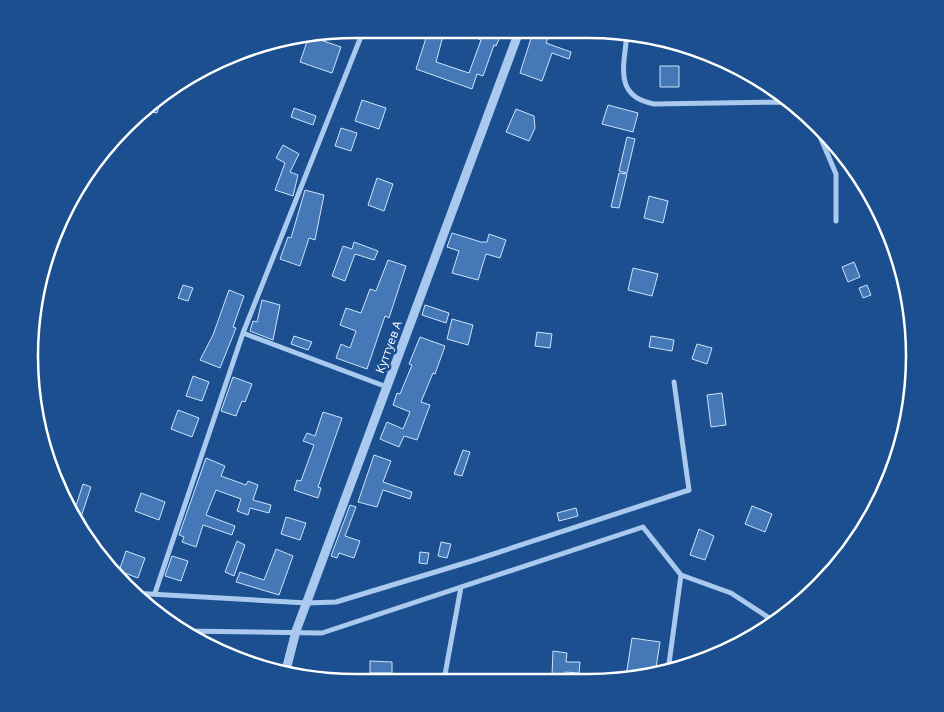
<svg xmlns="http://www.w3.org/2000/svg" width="944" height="712" viewBox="0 0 944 712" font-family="'Open Sans',sans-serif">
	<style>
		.building { fill: #4478b7; stroke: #cfe3fa }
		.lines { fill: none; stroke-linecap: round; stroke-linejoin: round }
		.minor { stroke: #a9c9ee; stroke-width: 5 }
		.tertiary { stroke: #a9c9ee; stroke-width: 9 }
		.labels { text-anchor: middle; stroke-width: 5; stroke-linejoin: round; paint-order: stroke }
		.street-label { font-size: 12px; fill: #fff; stroke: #1b4f8f }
		.rim { fill: none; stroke: #fff; stroke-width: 2.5 }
	</style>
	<rect width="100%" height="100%" fill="#1b4f8f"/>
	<path class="building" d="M 455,29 L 499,29 L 496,36 L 500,37 L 496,46 L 494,45 L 483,76 L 477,74 L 472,89 L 416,69 L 428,32 L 443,36 L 436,62 L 469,73 L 481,40 Z
		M 534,29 L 552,29 L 546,43 L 571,52 L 569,59 L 552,53 L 542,81 L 520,73 Z
		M 309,36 L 341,47 L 332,73 L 300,62 Z
		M 660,66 L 679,66 L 679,87 L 660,87 Z
		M 162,96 L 157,113 L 144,110 L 151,105 Z
		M 362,100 L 386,108 L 379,129 L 355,121 Z
		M 608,105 L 638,113 L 633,132 L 602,124 Z
		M 294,108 L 316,116 L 313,125 L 291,117 Z
		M 516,109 L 534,116 L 535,128 L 529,141 L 506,132 Z
		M 341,128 L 357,133 L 351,151 L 335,146 Z
		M 627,137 L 635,139 L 627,173 L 619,171 Z
		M 283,145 L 299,154 L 290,172 L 298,175 L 293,196 L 275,190 L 285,163 L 276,158 Z
		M 619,173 L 627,174 L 619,208 L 611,207 Z
		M 377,178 L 393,184 L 384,211 L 368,205 Z
		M 305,190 L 324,195 L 315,240 L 309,238 L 300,266 L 280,259 L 288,237 L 291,238 Z
		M 649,196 L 668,201 L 663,223 L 644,218 Z
		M 452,233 L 481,242 L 487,242 L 489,234 L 506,240 L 500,258 L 486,254 L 478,280 L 452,273 L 459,251 L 447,247 Z
		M 354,242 L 378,251 L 374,260 L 355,254 L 345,281 L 332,276 L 343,246 L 352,249 Z
		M 388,260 L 406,266 L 389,318 L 385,316 L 367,369 L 336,358 L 341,344 L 350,348 L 356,331 L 340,325 L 346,308 L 361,313 L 370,289 L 376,291 Z
		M 854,262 L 860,277 L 848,282 L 842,267 Z
		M 633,268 L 658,274 L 652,296 L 628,290 Z
		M 183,285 L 193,288 L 188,301 L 178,298 Z
		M 867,285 L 871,295 L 863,298 L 859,288 Z
		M 229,290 L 244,296 L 233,327 L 236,328 L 220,368 L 200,360 L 213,335 Z
		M 262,300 L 280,305 L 273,340 L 250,331 L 253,321 L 257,322 Z
		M 425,305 L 449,313 L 446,323 L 422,315 Z
		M 452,319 L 473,325 L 468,345 L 447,339 Z
		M 537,332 L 552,334 L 550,348 L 535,346 Z
		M 294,336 L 312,342 L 308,350 L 291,344 Z
		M 651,336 L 674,340 L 672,351 L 649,347 Z
		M 420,337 L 445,346 L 435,374 L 433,373 L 421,402 L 430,405 L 417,440 L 404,436 L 399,447 L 380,439 L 387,422 L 403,429 L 410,412 L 393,405 L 397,393 L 400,394 L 412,365 L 409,364 Z
		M 697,344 L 712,348 L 707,364 L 692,359 Z
		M 193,376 L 209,382 L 202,401 L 186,396 Z
		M 233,377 L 252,384 L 245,402 L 242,401 L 236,416 L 221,411 Z
		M 722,393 L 726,425 L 711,427 L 707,395 Z
		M 178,410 L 199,418 L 192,437 L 171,429 Z
		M 323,412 L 342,418 L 318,487 L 321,488 L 318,498 L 294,490 L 297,480 L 301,481 L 314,445 L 303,441 L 307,433 L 315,436 Z
		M 463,450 L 470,452 L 462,476 L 454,474 Z
		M 374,455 L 391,461 L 383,482 L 412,492 L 410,499 L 383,490 L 377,507 L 358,502 Z
		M 206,458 L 225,466 L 221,476 L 246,485 L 248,481 L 258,485 L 253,500 L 271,505 L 269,513 L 250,508 L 248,515 L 237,511 L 241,499 L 216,490 L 206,515 L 235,526 L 232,535 L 203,525 L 196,547 L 182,542 L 184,537 L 179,535 Z
		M 83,484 L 91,487 L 78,526 L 73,515 Z
		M 141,493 L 165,502 L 159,520 L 135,511 Z
		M 350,505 L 356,507 L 345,536 L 360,541 L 354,558 L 339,553 L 337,558 L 331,556 Z
		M 752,506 L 772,514 L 765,532 L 745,524 Z
		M 576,508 L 578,516 L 559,521 L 557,513 Z
		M 286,517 L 306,523 L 300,540 L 281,534 Z
		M 699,529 L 714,536 L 705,560 L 690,555 Z
		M 237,541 L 245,545 L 234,576 L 225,572 Z
		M 441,542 L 451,544 L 447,558 L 438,556 Z
		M 276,549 L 293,556 L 279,595 L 236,582 L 240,572 L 264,580 Z
		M 126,551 L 145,558 L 138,578 L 119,571 Z
		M 420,552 L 429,553 L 427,564 L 419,563 Z
		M 172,556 L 188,561 L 181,581 L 165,576 Z
		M 632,638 L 660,642 L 655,674 L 640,678 L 626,676 Z
		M 553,651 L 567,653 L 566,662 L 580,662 L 579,673 L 565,672 L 565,674 L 552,675 Z
		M 370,661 L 392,662 L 392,673 L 370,673 Z"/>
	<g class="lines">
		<path class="minor" d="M 627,32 C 625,64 612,96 654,104 L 785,102 L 800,110
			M 816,127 L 836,174 L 836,221
			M 243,333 L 364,29
			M 681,575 L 731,593 L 777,623
			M 132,593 L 307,603 L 336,602 L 475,560 L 689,490 L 674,382
			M 155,593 L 243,333 L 387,387
			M 182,631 L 322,633 L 643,527 L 681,575 L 668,671
			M 444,680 L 461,587"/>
		<path class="tertiary" d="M 285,674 L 296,631 L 520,29"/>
	</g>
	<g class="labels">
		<g class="street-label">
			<text transform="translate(389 347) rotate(-70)" y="4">Куттуев А</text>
		</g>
	</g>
	<path d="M0 0H944V712H0ZM356 38H588A318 318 0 0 1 906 356V356A318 318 0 0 1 588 674H356A318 318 0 0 1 38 356V356A318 318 0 0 1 356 38Z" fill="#1b4f8f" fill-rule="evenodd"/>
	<path class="rim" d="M356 38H588A318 318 0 0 1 906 356V356A318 318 0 0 1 588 674H356A318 318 0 0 1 38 356V356A318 318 0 0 1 356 38Z"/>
</svg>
